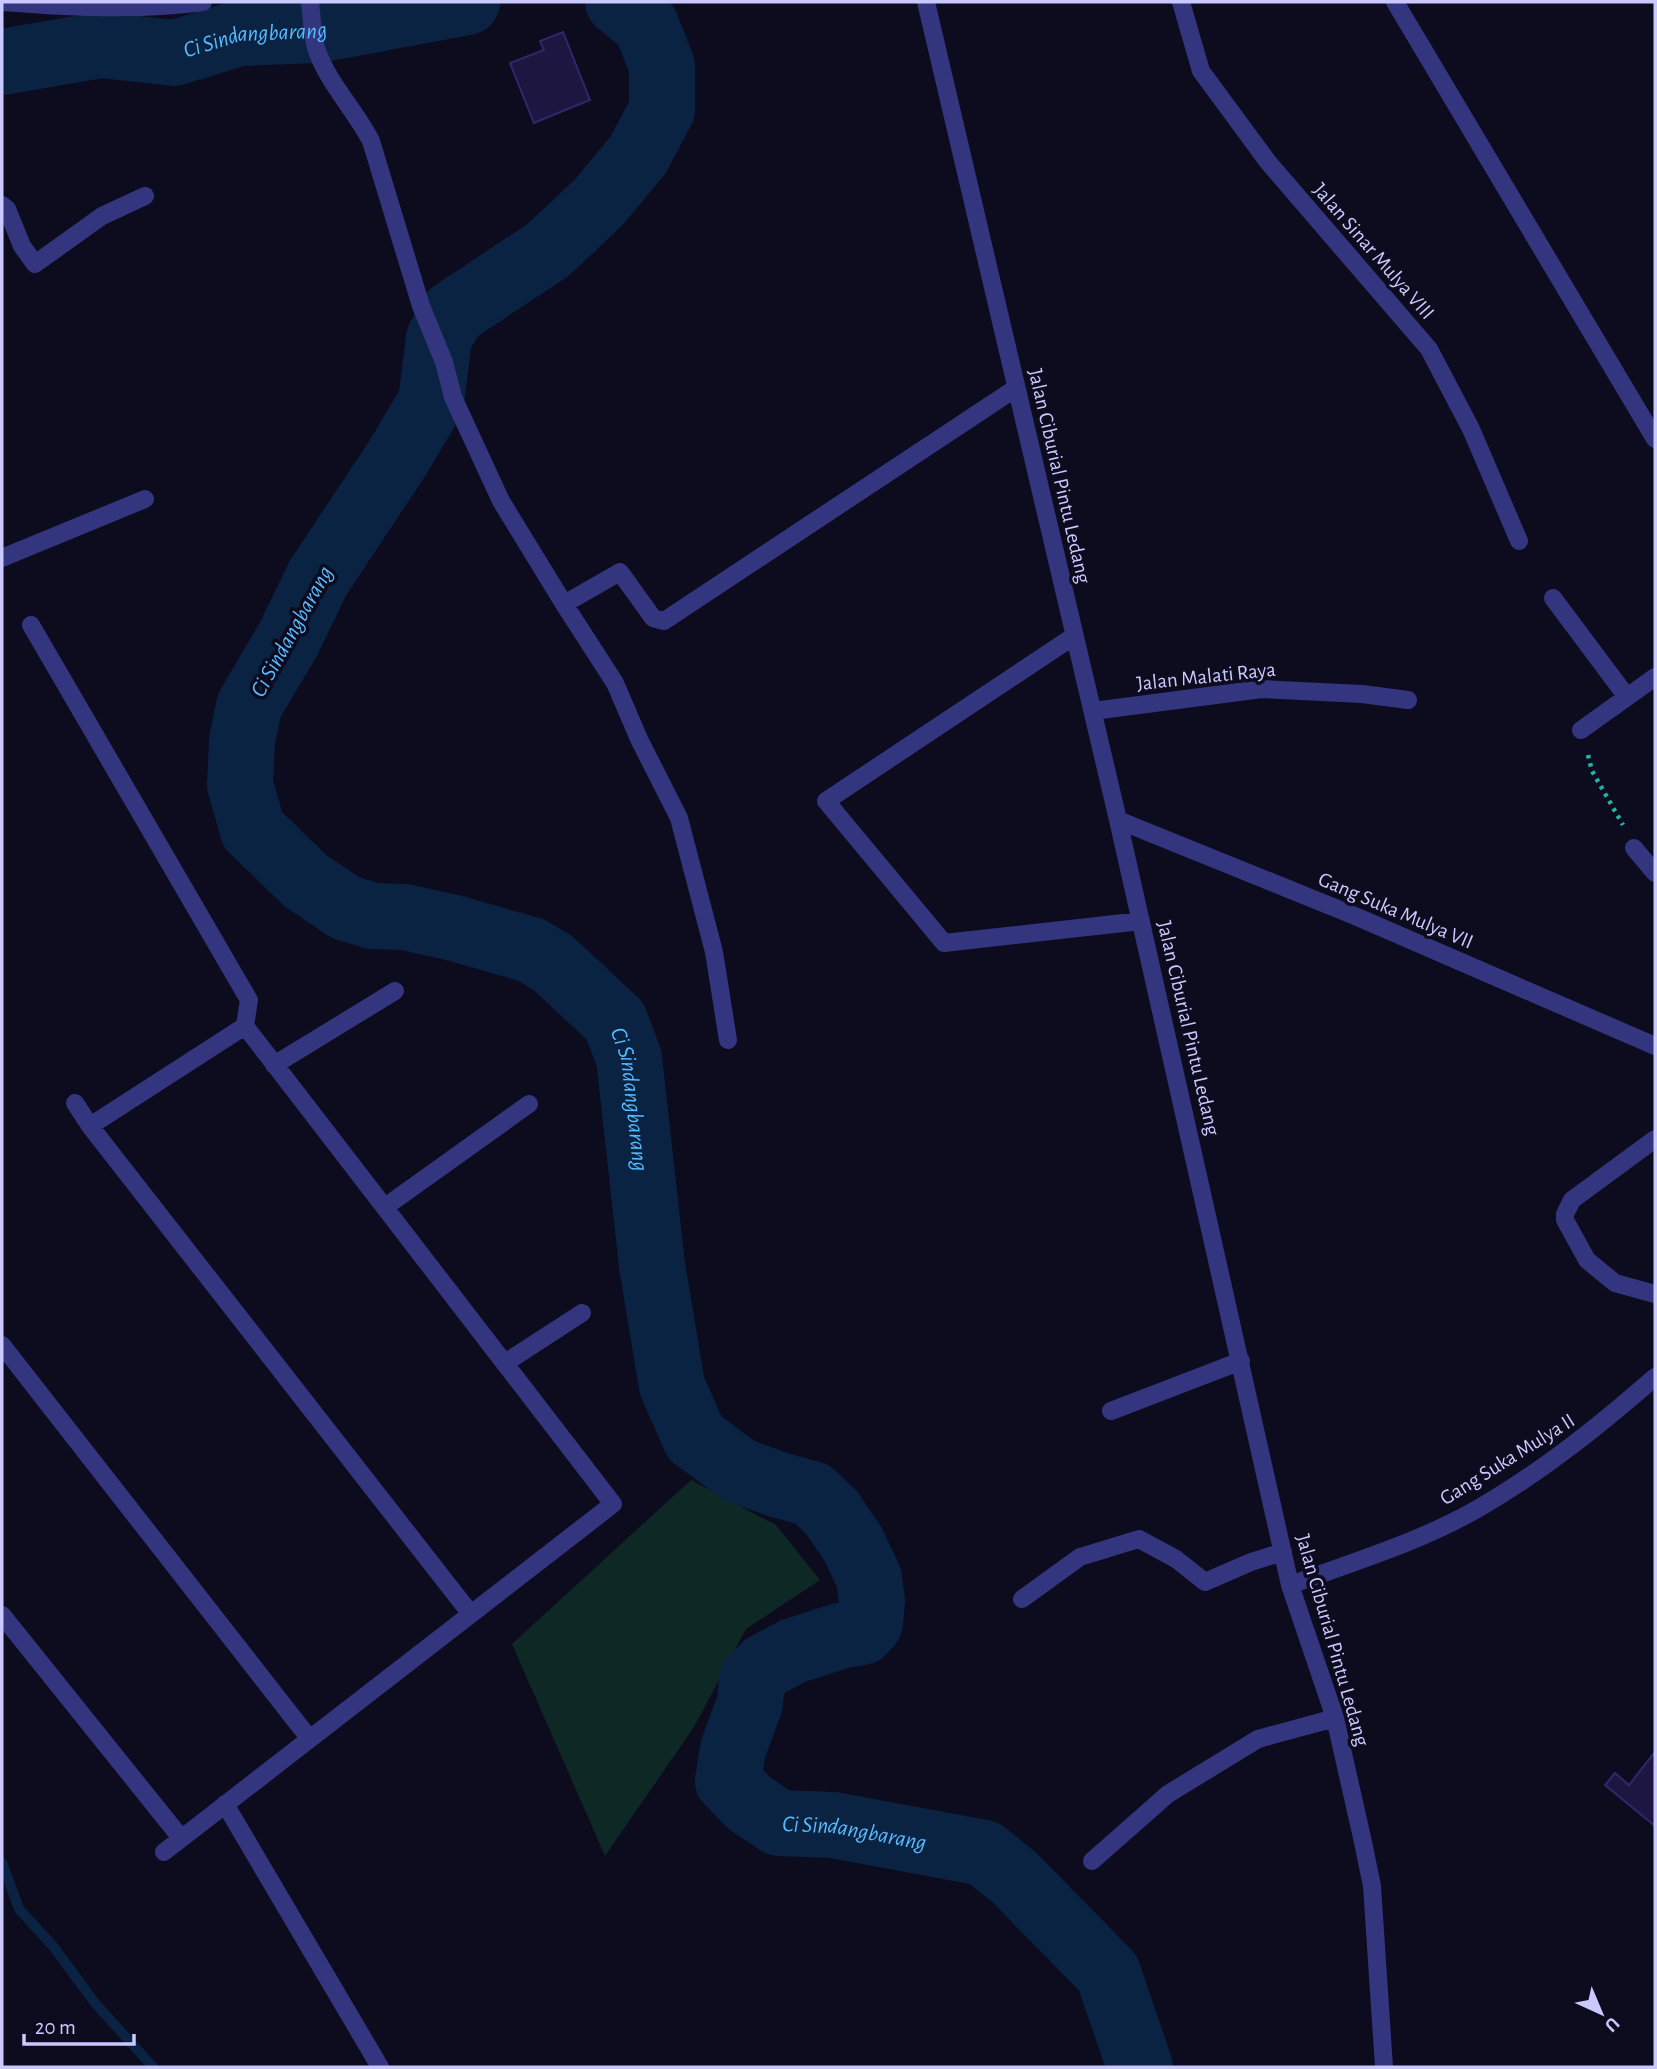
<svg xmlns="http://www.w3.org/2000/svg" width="1657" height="2069" viewBox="0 0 1657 2069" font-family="'Alegreya Sans',sans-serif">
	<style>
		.green { fill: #0e2825 }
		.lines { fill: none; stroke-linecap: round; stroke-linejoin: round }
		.stream { stroke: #0a2343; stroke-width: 10 }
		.river { stroke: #0a2343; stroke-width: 66 }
		.building { fill: #1c1640; stroke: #30276d; stroke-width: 2 }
		.path { stroke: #27b3a2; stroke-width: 4.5; stroke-dasharray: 3.5 5; stroke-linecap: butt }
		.street { stroke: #33357f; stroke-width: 18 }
		.labels { text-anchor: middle; stroke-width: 7; stroke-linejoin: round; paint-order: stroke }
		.street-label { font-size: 21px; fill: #cac8ff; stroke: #0d0b1e }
		.water-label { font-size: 23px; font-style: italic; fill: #56bbff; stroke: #0d0b1e }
	</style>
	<rect width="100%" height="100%" fill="#0d0b1e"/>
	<path class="green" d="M 691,1480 L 776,1525 L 820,1580 L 746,1629 L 694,1727 L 605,1856 L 512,1644 Z"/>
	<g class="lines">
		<path class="stream" d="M 2,1862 L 19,1909 L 53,1946 L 95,2003 L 153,2067"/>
		<g class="river">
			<path id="s1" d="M 618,2 L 646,25 L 662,66 L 662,110 L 638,155 L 599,202 L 548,250 L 453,313 L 439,338 L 431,402 L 397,459 L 318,578 L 288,640 L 249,706 L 242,741 L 240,785 L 253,830 L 306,881 L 346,908 L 373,916 L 405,917 L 454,928 L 531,950 L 554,964 L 615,1021 L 629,1058 L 652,1265 L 672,1386 L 695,1438 L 740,1471 L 779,1485 L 812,1494 L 832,1513 L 853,1544 L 869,1578 L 872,1601 L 870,1623 L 862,1632 L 840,1636 L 793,1651 L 765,1666 L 752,1680 L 750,1703 L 733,1749 L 728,1781 L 749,1803 L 779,1823 L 833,1825 L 984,1853 L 1015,1878 L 1108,1973 L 1140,2067"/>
			<path id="s2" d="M 2,62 L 101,45 L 174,53 L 240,33 L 317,30 L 467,2"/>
		</g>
	</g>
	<path class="building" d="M 563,32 L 590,100 L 534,123 L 510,63 L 544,50 L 540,41 Z
		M 1655,1752 L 1655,1826 L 1605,1785 L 1615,1773 L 1629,1785 Z"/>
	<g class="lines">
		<path class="path" d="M 1588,755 L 1592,771 L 1623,825"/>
		<path class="street" d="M 2,2 C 68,7 137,11 203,2
			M 310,2 C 312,17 312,37 317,51 C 329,84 355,110 371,141 L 421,306 L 444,362 L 453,397 L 501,501 L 564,604 L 620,572 L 653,618 L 664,621 L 1016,388
			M 926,2 L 1118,820 L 1290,1585 L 1335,1718 L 1363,1842 L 1372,1886 L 1384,2067
			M 1181,2 L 1201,71 L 1268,162 L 1429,349 L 1471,429 L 1519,541
			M 1395,2 L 1655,439
			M 2,205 L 7,209 L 22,246 L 35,264 L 102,216 L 145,196
			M 2,558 L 145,499
			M 1553,598 L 1627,697
			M 564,604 L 615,683 L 639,739 L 679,818 L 714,952 L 728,1040
			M 31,625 L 249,1000 L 245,1026 L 613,1504 L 164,1852
			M 1074,636 L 826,801 L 944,943 L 1141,921
			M 1093,711 L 1262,689 L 1362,694 L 1408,700
			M 1581,730 L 1655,677
			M 1118,820 L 1355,916 L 1655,1046
			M 1634,848 L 1655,873
			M 274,1065 L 395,991
			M 75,1103 L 90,1126 L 470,1613
			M 90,1126 L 245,1026
			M 1655,1139 L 1572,1200 L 1565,1214 L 1565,1220 L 1587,1260 L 1615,1283 L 1655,1294
			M 385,1207 L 529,1104
			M 2,1345 L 309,1738
			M 505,1363 L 582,1313
			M 1111,1411 L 1241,1361
			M 1290,1585 C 1353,1562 1420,1542 1479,1508 C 1543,1471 1600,1425 1655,1377
			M 1022,1599 L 1080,1557 L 1139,1539 L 1176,1559 L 1205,1582 L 1251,1562 L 1283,1552
			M 2,1615 L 181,1838
			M 225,1804 L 380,2067
			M 1092,1861 L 1168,1794 L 1258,1739 L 1335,1718"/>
	</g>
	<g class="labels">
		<g class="street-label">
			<text transform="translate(1374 251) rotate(49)" y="7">Jalan Sinar Mulya VIII</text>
			<text transform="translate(1060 476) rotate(77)" y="7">Jalan Ciburial Pintu Ledang</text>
			<text transform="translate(1206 676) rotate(-6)" y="7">Jalan Malati Raya</text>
			<text transform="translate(1396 910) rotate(23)" y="7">Gang Suka Mulya VII</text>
			<text transform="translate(1189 1028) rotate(77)" y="7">Jalan Ciburial Pintu Ledang</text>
			<text transform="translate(1507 1459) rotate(-32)" y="7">Gang Suka Mulya II</text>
			<text transform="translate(1333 1640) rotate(74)" y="7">Jalan Ciburial Pintu Ledang</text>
		</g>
		<g class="water-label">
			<text dy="8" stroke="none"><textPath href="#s2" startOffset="257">Ci Sindangbarang</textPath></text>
			<text transform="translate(291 631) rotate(-61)" y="8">Ci Sindangbarang</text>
			<text dy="8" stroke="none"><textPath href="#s1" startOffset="1498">Ci Sindangbarang</textPath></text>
			<text dy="8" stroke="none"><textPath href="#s1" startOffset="2506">Ci Sindangbarang</textPath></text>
		</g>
	</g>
	<rect width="1657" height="2069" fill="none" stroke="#cac8ff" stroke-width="7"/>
	<g transform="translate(1601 2013) rotate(136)" stroke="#0d0b1e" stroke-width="5" paint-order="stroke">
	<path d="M0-5L12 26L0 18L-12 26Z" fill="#cac8ff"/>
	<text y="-10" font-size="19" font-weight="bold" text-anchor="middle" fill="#cac8ff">U</text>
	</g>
	<path d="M24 2034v10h110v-10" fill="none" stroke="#cac8ff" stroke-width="3.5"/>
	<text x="35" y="2034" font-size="21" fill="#cac8ff" stroke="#0d0b1e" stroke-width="5" paint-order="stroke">20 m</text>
</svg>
